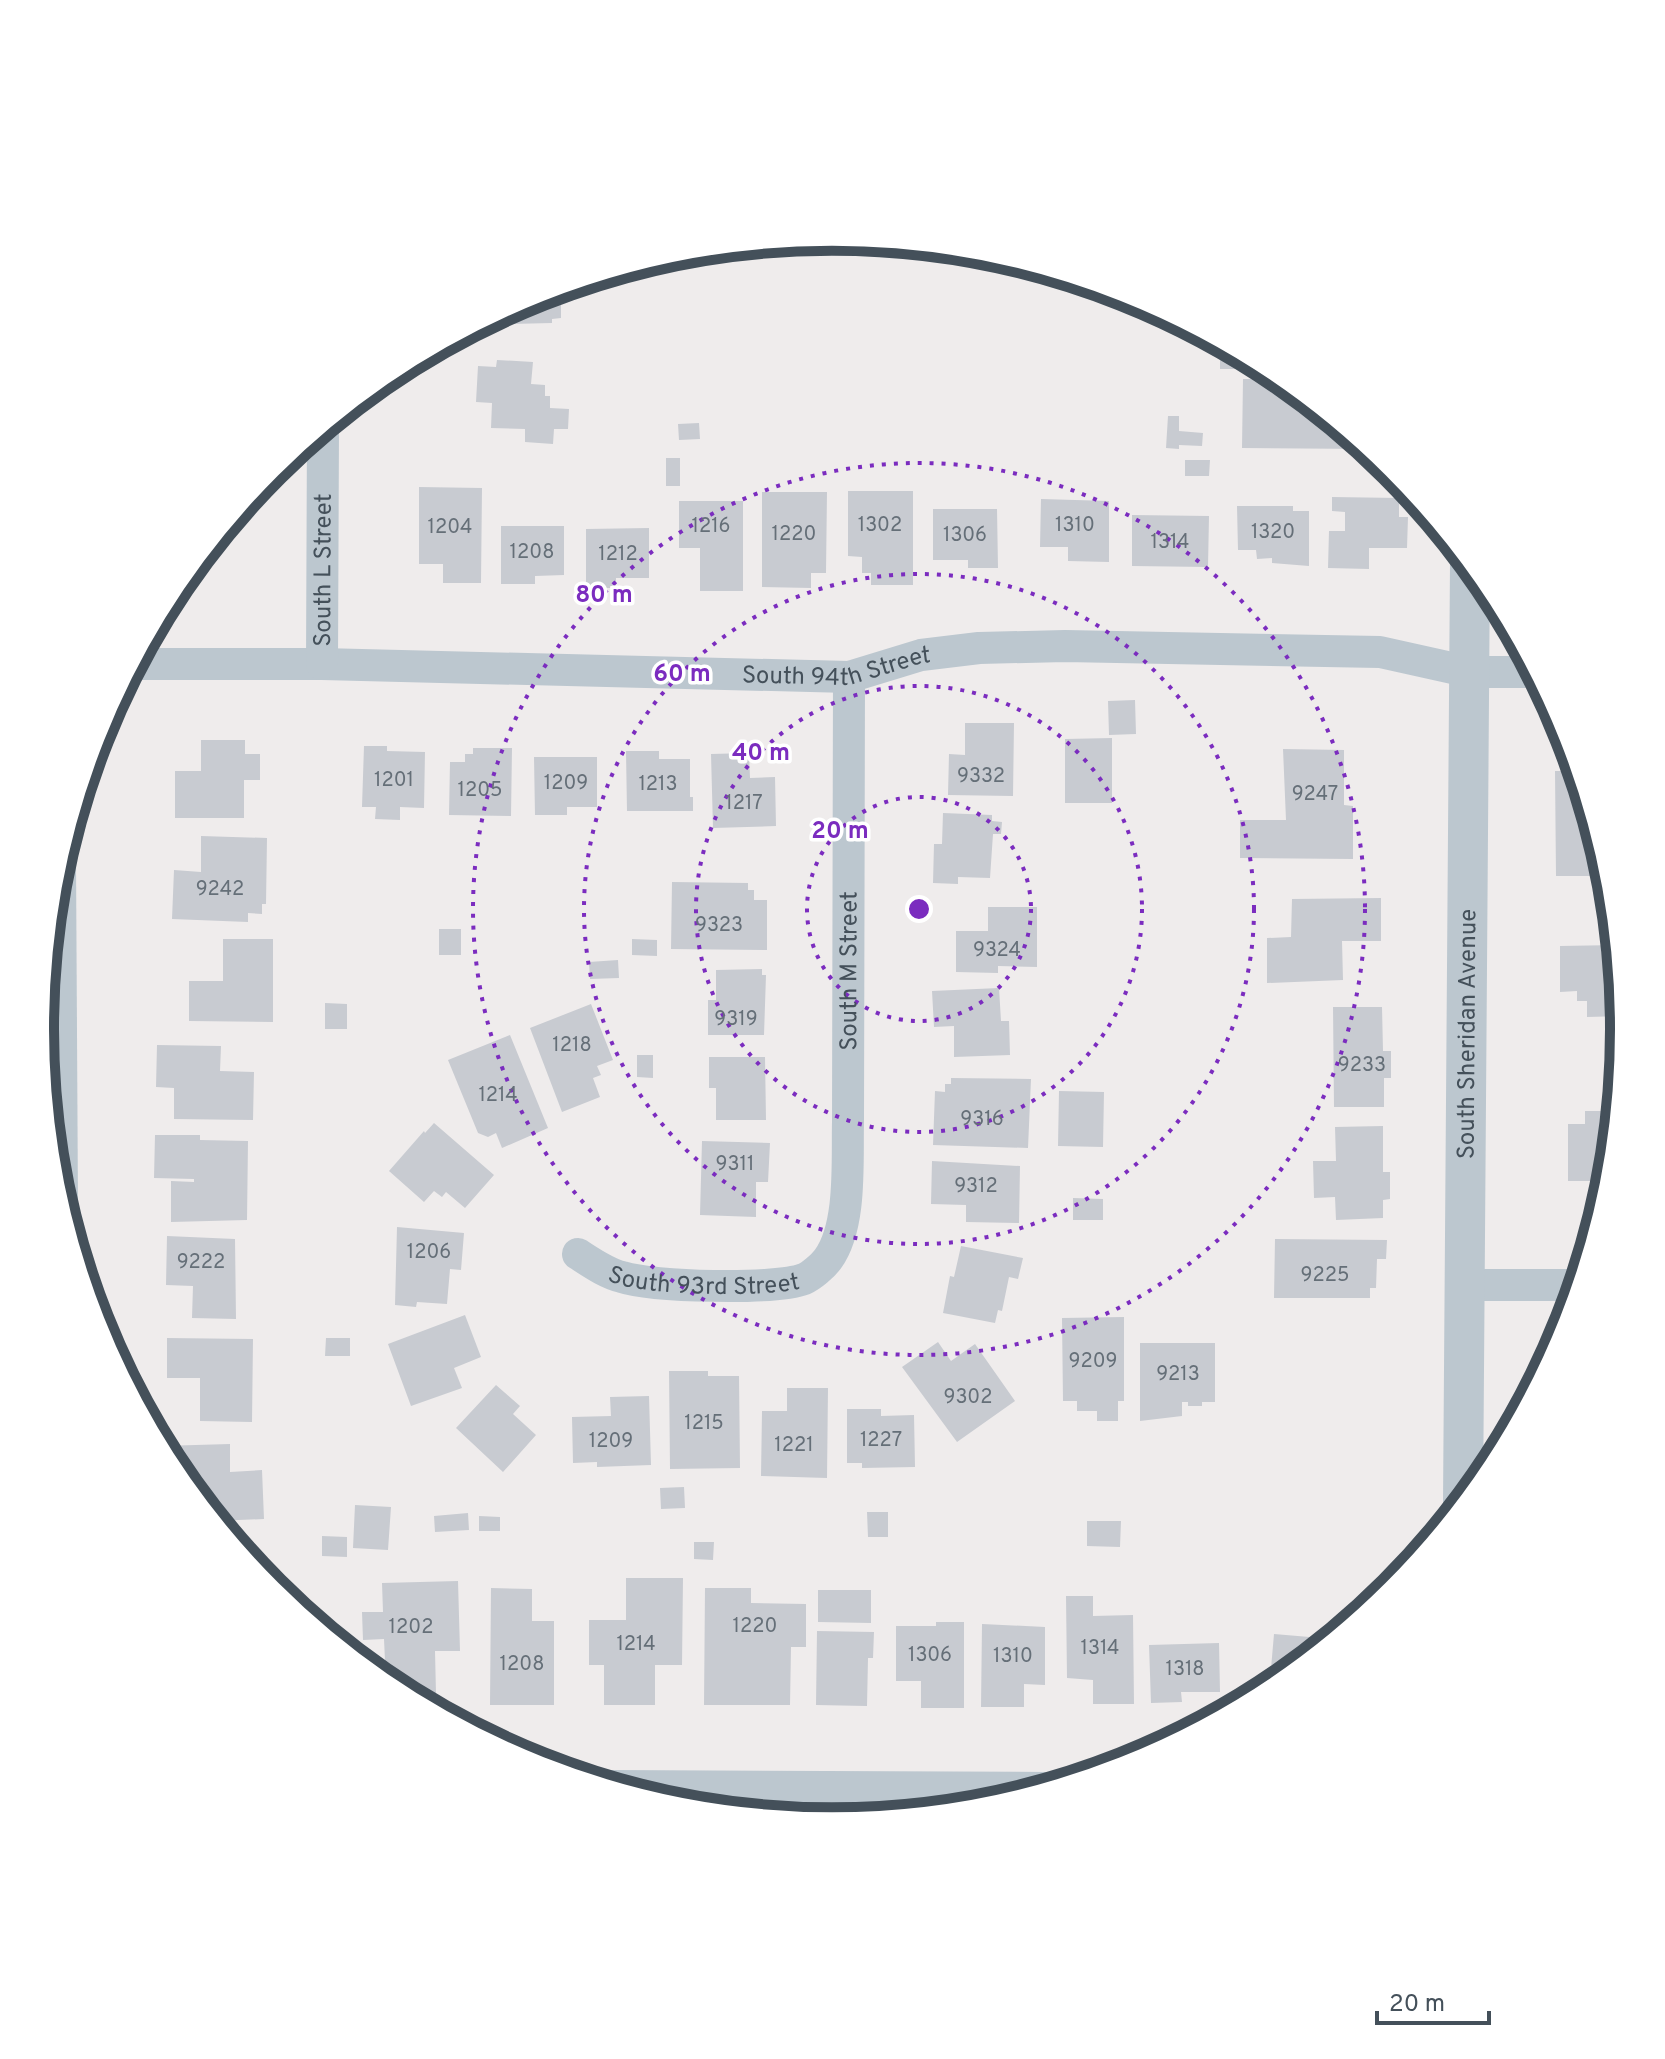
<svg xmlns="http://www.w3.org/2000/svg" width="1665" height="2059" viewBox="0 0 1665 2059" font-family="Overpass,sans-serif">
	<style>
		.building { fill: #c8cbd1 }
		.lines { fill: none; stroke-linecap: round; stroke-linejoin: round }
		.minor { stroke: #bcc7cf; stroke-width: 32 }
		.tertiary { stroke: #bcc7cf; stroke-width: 40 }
		.ring { fill: none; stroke: #7b2cbf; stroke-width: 4; stroke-dasharray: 4 8 }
		.labels { text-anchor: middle; stroke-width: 7; stroke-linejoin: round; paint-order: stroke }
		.number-label { font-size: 20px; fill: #656f78 }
		.street-label { font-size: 24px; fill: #44505a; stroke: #fff }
		.rim { fill: none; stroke: #44505a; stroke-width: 10 }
		.centre { fill: #7b2cbf; stroke: #fff; stroke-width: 4 }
		.ring-label { font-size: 24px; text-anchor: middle; font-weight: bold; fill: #7b2cbf; stroke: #fff; stroke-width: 7; stroke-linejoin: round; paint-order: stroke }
	</style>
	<rect width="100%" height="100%" fill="#efecec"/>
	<path class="building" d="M 550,291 L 550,298 L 561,298 L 561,318 L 552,319 L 552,323 L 511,324 L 511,307 L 530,297 Z
		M 1220,354 L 1240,354 L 1240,369 L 1220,369 Z
		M 497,360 L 533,362 L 531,384 L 545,385 L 545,396 L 550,396 L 550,408 L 569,409 L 568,429 L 554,429 L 553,444 L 525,442 L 525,429 L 491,428 L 492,403 L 476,402 L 478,366 L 496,367 Z
		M 1243,379 L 1283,379 L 1368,449 L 1242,448 Z
		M 1168,416 L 1179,416 L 1179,431 L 1203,433 L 1202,446 L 1179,445 L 1179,449 L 1166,448 Z
		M 699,423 L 700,439 L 679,440 L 678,424 Z
		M 666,458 L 680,458 L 680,486 L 666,486 Z
		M 1185,460 L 1210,460 L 1209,476 L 1185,476 Z
		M 419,487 L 482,488 L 481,583 L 443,583 L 443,564 L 419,564 Z
		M 848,491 L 913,491 L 913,585 L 871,585 L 871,573 L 862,573 L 862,557 L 848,556 Z
		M 762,492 L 827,492 L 826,573 L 811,573 L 811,588 L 762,587 Z
		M 1332,497 L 1399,498 L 1399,517 L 1408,517 L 1407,548 L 1369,548 L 1369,569 L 1328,568 L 1329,531 L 1345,531 L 1345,512 L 1332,511 Z
		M 1041,499 L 1109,501 L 1109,562 L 1068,561 L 1068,547 L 1040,547 Z
		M 679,501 L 743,501 L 743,591 L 700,591 L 700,548 L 679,548 Z
		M 1237,506 L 1293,506 L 1293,511 L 1309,511 L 1309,566 L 1272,563 L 1272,558 L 1257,559 L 1256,550 L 1238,550 Z
		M 933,509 L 997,509 L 998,568 L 968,568 L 968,560 L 933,560 Z
		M 1132,515 L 1209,516 L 1208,567 L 1132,566 Z
		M 501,526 L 564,526 L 564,575 L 535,576 L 535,584 L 501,584 Z
		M 649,528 L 649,578 L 616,578 L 616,586 L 610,586 L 610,588 L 586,588 L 586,529 Z
		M 214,540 L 214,563 L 195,563 Z
		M 188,571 L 188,594 L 171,594 L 174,589 Z
		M 1135,700 L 1136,734 L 1109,735 L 1108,701 Z
		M 965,723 L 1014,723 L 1013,796 L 948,795 L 949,754 L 965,755 Z
		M 1112,738 L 1112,803 L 1065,803 L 1065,739 Z
		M 201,740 L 245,740 L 245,754 L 260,754 L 260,780 L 244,780 L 244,818 L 175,818 L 175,771 L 201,771 Z
		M 364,746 L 387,746 L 387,751 L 425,752 L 424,808 L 400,807 L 400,820 L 375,819 L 376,807 L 362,807 Z
		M 473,748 L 512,748 L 511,816 L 449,815 L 450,762 L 465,762 L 465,754 L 473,754 Z
		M 1283,749 L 1344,750 L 1344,805 L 1353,806 L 1353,859 L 1240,858 L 1240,820 L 1286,820 Z
		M 626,751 L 659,751 L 659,759 L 690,759 L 690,797 L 693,797 L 693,811 L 627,811 Z
		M 749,753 L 750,778 L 775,777 L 776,826 L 713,828 L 711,754 Z
		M 534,757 L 597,757 L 597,807 L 567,807 L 567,815 L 535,815 Z
		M 1555,771 L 1578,771 L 1610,876 L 1556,876 Z
		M 943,813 L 992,815 L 992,821 L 1002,822 L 1001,834 L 993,834 L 990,878 L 958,877 L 958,884 L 933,883 L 934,844 L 942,844 Z
		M 201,836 L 267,838 L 266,904 L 262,904 L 262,914 L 248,913 L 248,922 L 172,919 L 174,870 L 201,872 Z
		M 672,882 L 748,883 L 748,890 L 754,890 L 754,900 L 767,900 L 767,950 L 671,949 Z
		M 1381,898 L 1381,941 L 1342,941 L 1343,980 L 1267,983 L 1267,938 L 1291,937 L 1292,899 Z
		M 988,907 L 1037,907 L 1037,967 L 998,966 L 998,973 L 956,972 L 956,931 L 988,931 Z
		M 439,929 L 461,929 L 461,955 L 439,955 Z
		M 223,939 L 273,939 L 273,1022 L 189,1021 L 189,981 L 223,981 Z
		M 632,939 L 657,940 L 657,956 L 632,955 Z
		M 1617,945 L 1624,1016 L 1587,1017 L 1587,1001 L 1577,1001 L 1577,991 L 1560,992 L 1560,946 Z
		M 618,960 L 619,978 L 590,979 L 589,962 Z
		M 762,969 L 762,975 L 766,975 L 764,1035 L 708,1035 L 708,1000 L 716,1000 L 716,970 Z
		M 999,988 L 1001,1021 L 1009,1021 L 1010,1055 L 954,1057 L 954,1026 L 934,1027 L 932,991 Z
		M 325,1003 L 347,1004 L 347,1029 L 325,1029 Z
		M 591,1004 L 613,1060 L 597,1066 L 601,1075 L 593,1078 L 600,1097 L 562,1112 L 530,1028 Z
		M 1333,1007 L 1382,1007 L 1383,1051 L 1391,1051 L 1391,1078 L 1384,1078 L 1384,1107 L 1334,1107 Z
		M 510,1035 L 548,1128 L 502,1148 L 496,1133 L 488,1137 L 478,1133 L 448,1060 Z
		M 157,1045 L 221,1046 L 220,1071 L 254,1072 L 253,1120 L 174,1119 L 174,1088 L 156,1087 Z
		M 637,1055 L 653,1055 L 653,1078 L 637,1077 Z
		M 709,1057 L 765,1057 L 766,1120 L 716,1120 L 716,1088 L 709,1088 Z
		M 951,1078 L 1031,1079 L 1028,1148 L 933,1145 L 935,1091 L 945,1092 L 945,1084 L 951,1084 Z
		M 1059,1091 L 1104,1092 L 1103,1147 L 1058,1146 Z
		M 1585,1111 L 1617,1111 L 1610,1185 L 1603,1206 L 1591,1206 L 1591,1181 L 1568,1181 L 1568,1124 L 1585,1124 Z
		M 434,1123 L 494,1175 L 465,1208 L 446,1192 L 442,1197 L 434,1191 L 424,1202 L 389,1171 L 424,1131 L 425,1133 Z
		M 1383,1126 L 1383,1172 L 1390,1172 L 1390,1199 L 1383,1200 L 1383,1218 L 1336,1220 L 1335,1197 L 1314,1198 L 1313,1161 L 1336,1161 L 1335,1127 Z
		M 155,1135 L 200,1135 L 200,1140 L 248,1141 L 247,1220 L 171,1222 L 171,1181 L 194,1182 L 194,1179 L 154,1178 Z
		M 702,1141 L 770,1143 L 768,1182 L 756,1182 L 756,1217 L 700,1215 Z
		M 932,1161 L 1020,1166 L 1019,1223 L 966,1222 L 966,1205 L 931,1204 Z
		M 1073,1198 L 1103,1199 L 1103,1220 L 1073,1220 Z
		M 397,1227 L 464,1233 L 461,1270 L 450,1269 L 447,1304 L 417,1302 L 416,1307 L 395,1305 Z
		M 167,1236 L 235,1239 L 236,1319 L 192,1318 L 193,1286 L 166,1285 Z
		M 1275,1239 L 1387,1240 L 1386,1259 L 1377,1259 L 1376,1288 L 1370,1288 L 1370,1298 L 1274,1298 Z
		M 961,1246 L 1023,1258 L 1018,1279 L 1009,1277 L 1002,1311 L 998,1310 L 995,1323 L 943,1313 L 950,1276 L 954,1277 Z
		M 465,1315 L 481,1357 L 454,1368 L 462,1388 L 411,1406 L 388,1344 Z
		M 1124,1317 L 1124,1401 L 1118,1401 L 1118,1421 L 1097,1421 L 1097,1411 L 1077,1411 L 1077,1401 L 1063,1401 L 1062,1318 Z
		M 167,1338 L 253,1339 L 252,1422 L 200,1421 L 200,1378 L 167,1378 Z
		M 326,1338 L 350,1338 L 350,1356 L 325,1356 Z
		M 938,1342 L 951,1361 L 975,1344 L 1015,1401 L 957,1442 L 902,1367 Z
		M 1140,1343 L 1215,1343 L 1215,1402 L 1202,1402 L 1202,1406 L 1188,1406 L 1188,1402 L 1182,1402 L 1182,1416 L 1140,1421 Z
		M 669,1371 L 708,1371 L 708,1376 L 739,1376 L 740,1468 L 670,1469 Z
		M 496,1385 L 520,1406 L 513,1414 L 536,1435 L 503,1472 L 456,1428 Z
		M 787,1388 L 828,1388 L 827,1478 L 761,1476 L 762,1411 L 787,1411 Z
		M 649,1396 L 651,1465 L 597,1467 L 597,1462 L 573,1463 L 572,1417 L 611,1416 L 610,1397 Z
		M 847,1409 L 881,1409 L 881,1416 L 914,1415 L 915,1467 L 862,1468 L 862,1463 L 847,1463 Z
		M 230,1444 L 230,1472 L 262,1470 L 264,1519 L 215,1521 L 173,1469 L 161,1446 Z
		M 684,1487 L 685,1508 L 661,1509 L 660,1488 Z
		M 355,1505 L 391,1507 L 388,1550 L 353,1548 Z
		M 867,1512 L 888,1512 L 888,1537 L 868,1537 Z
		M 468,1513 L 469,1530 L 435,1532 L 434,1516 Z
		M 479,1516 L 500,1517 L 500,1531 L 479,1531 Z
		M 1087,1521 L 1121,1521 L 1120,1547 L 1087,1546 Z
		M 322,1536 L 347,1537 L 347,1557 L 322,1556 Z
		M 694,1542 L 714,1542 L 713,1560 L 694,1559 Z
		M 626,1578 L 683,1578 L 682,1665 L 655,1665 L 655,1705 L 604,1705 L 604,1665 L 589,1665 L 589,1620 L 626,1620 Z
		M 458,1581 L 460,1651 L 435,1651 L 436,1694 L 405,1695 L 392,1688 L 386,1683 L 384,1639 L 363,1640 L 362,1612 L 383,1612 L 382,1583 Z
		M 491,1588 L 532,1589 L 532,1621 L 554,1621 L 554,1705 L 490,1705 Z
		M 705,1588 L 751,1588 L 751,1603 L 806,1604 L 806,1647 L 791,1647 L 790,1705 L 704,1705 Z
		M 818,1590 L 871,1590 L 871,1623 L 818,1622 Z
		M 1066,1596 L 1093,1596 L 1093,1616 L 1133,1615 L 1134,1704 L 1093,1704 L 1093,1680 L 1067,1678 Z
		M 936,1622 L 964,1622 L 964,1708 L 921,1708 L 921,1681 L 896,1681 L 896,1626 L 936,1626 Z
		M 982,1624 L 1045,1627 L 1045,1685 L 1024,1684 L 1024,1707 L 981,1707 Z
		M 817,1631 L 874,1632 L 873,1658 L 868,1658 L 867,1706 L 816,1705 Z
		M 1274,1634 L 1333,1639 L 1282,1681 L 1270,1680 Z
		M 1219,1643 L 1220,1692 L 1181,1692 L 1182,1702 L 1151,1703 L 1149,1645 Z"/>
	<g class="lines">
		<g class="minor">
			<path id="s1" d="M 134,664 L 322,664 L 849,677 L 921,655 L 979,648 L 1065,646 L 1380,652 L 1470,672 L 1536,672"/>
			<path id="s2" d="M 322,664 L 323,427"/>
			<path d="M 60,858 L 62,1208"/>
			<path id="s3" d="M 578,1254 C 592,1263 606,1273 622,1277 C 652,1287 776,1290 804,1279 C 811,1276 823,1266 828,1259 C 852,1226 847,1161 848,1122 L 849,677"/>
			<path d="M 1465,1285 L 1579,1285"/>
			<path d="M 610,1786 L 1048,1788"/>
		</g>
		<path class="tertiary" id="s4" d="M 1463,1504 L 1470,564"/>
	</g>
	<g class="ring">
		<circle cx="919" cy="909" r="112"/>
		<circle cx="919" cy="909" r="223"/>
		<circle cx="919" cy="909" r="335"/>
		<circle cx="919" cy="909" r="446"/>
	</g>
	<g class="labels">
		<g class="number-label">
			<text x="880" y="531">1302</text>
			<text x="1075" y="531">1310</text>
			<text x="711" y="532">1216</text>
			<text x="450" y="533">1204</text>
			<text x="1273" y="538">1320</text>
			<text x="794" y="540">1220</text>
			<text x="965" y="541">1306</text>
			<text x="1170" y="548">1314</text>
			<text x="532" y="558">1208</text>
			<text x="618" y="560">1212</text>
			<text x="981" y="782">9332</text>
			<text x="394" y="786">1201</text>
			<text x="566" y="789">1209</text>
			<text x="658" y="790">1213</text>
			<text x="480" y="796">1205</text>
			<text x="1315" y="800">9247</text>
			<text x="744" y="809">1217</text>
			<text x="220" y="895">9242</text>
			<text x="719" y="931">9323</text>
			<text x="997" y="956">9324</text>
			<text x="736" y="1025">9319</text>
			<text x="572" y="1051">1218</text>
			<text x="1362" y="1071">9233</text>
			<text x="498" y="1101">1214</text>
			<text x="982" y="1125">9316</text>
			<text x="735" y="1170">9311</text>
			<text x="976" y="1192">9312</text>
			<text x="429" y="1258">1206</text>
			<text x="201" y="1268">9222</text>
			<text x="1325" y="1281">9225</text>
			<text x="1093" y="1367">9209</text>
			<text x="1178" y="1380">9213</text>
			<text x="968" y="1403">9302</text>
			<text x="704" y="1429">1215</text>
			<text x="881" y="1446">1227</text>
			<text x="611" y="1447">1209</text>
			<text x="794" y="1451">1221</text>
			<text x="755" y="1632">1220</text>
			<text x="411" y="1633">1202</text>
			<text x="636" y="1650">1214</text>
			<text x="1100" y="1654">1314</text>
			<text x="930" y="1661">1306</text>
			<text x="1013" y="1662">1310</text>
			<text x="522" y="1670">1208</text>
			<text x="1185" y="1675">1318</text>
		</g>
		<g class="street-label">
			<text dy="8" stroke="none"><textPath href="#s2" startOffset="94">South L Street</textPath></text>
			<text dy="8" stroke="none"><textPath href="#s1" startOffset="704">South 94th Street</textPath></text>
			<text dy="8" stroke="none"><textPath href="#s3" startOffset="556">South M Street</textPath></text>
			<text dy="8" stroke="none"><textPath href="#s4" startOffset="470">South Sheridan Avenue</textPath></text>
			<text dy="8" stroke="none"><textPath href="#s3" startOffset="132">South 93rd Street</textPath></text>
		</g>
	</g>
	<path d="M0 0H1665V2059H0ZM54 1029a778 778 0 1 1 1556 0a778 778 0 1 1-1556 0Z" fill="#fff" fill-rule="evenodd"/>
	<path class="rim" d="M54 1029a778 778 0 1 1 1556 0a778 778 0 1 1-1556 0Z"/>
	<circle cx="919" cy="909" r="12" class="centre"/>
	<g class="ring-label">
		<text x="604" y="602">80 m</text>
		<text x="682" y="681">60 m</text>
		<text x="761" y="760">40 m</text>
		<text x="840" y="838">20 m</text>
	</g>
	<path d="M1377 2011v12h112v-12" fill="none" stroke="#44505a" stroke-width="4"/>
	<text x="1389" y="2011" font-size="24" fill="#44505a" stroke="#ffffff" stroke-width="6" paint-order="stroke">20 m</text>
</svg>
